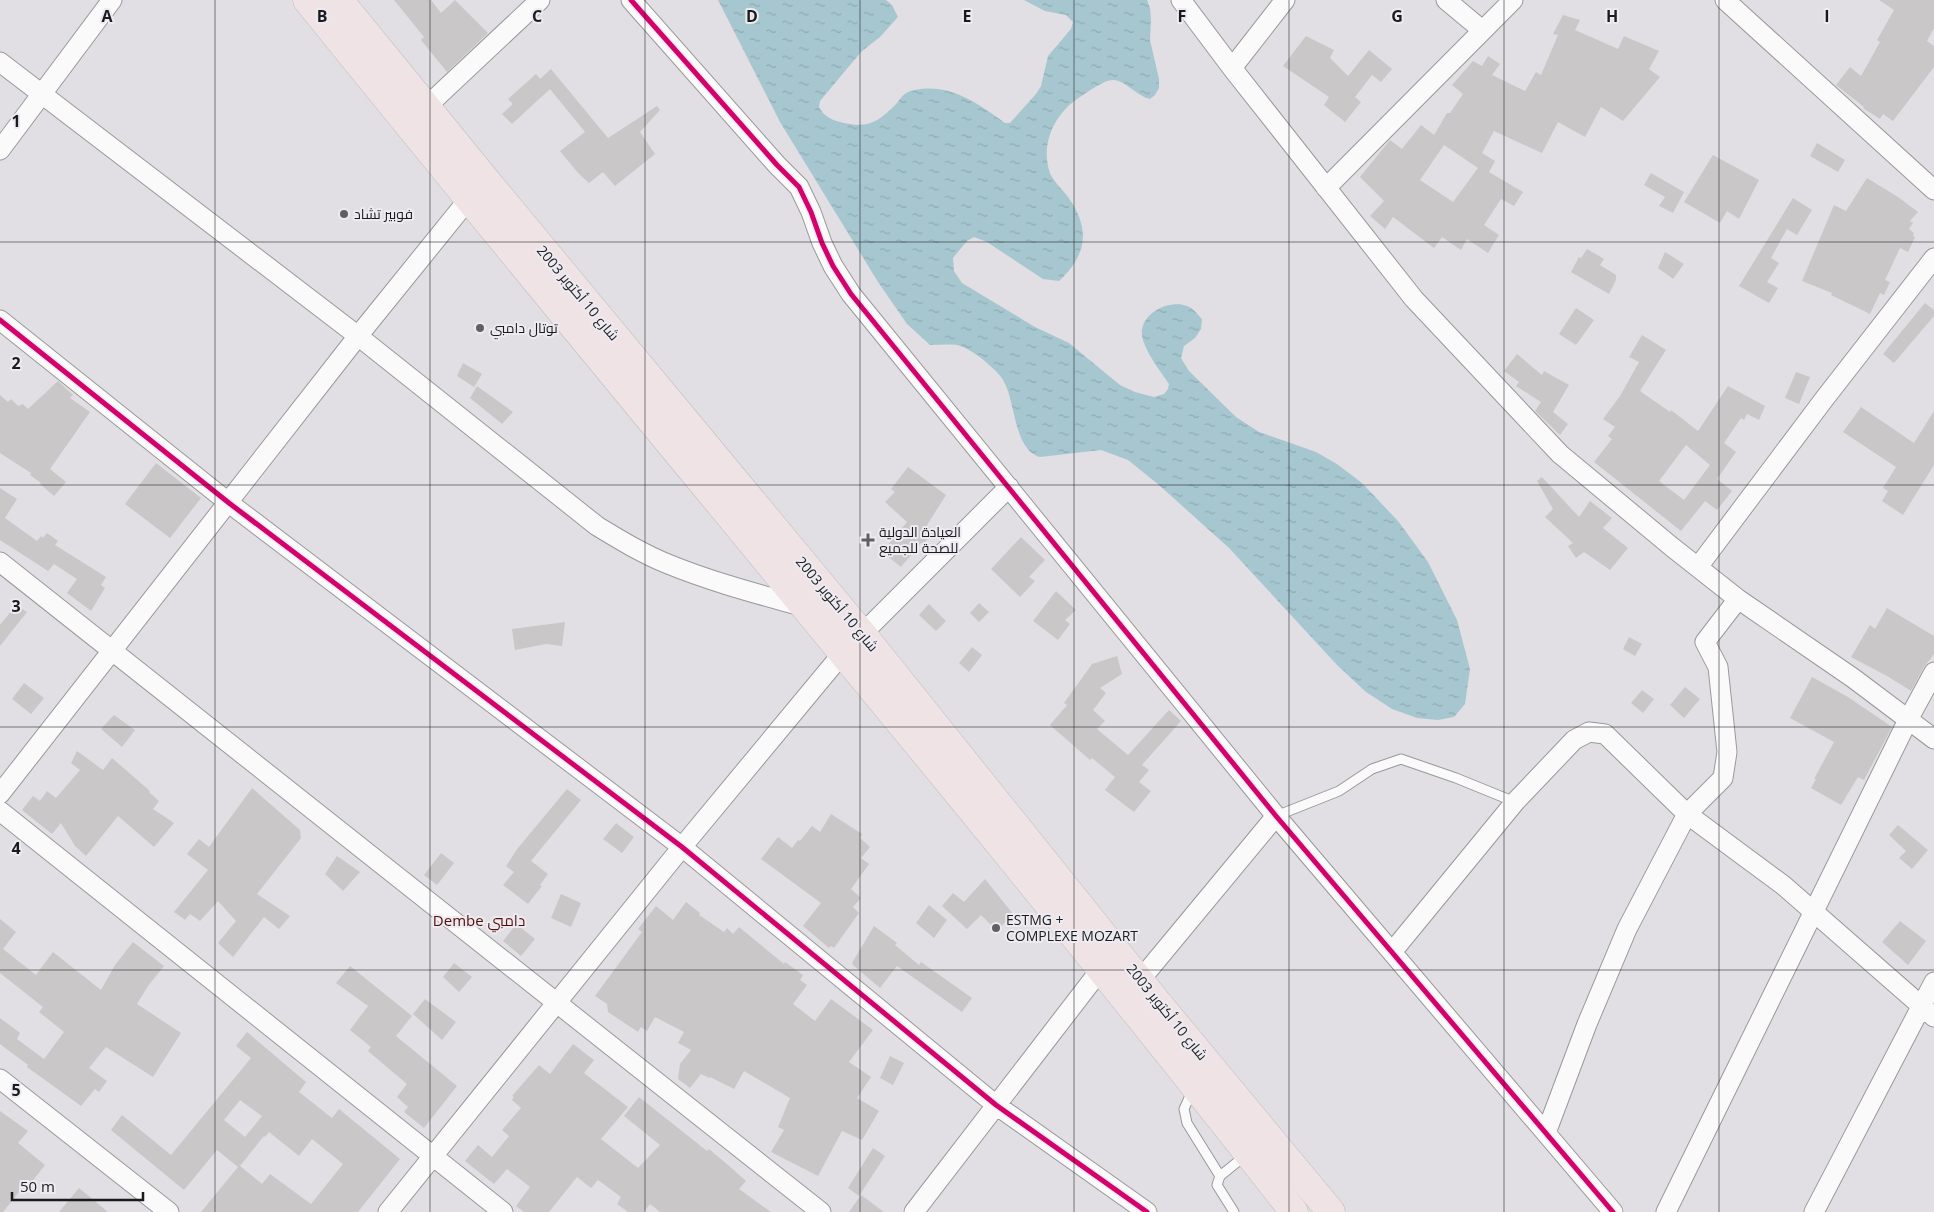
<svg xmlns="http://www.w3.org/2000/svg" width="1934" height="1212" viewBox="0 0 1934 1212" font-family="'Open Sans',Cairo,sans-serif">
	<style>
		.water { fill: url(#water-ripples) }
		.building { fill: #c9c7c8; fill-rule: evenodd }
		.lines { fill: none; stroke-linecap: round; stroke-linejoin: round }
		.lane-casing { stroke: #99989a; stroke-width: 11 }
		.street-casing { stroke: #99989a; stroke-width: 21 }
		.highway-casing { stroke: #bebebf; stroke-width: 29 }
		.lane { stroke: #fafafb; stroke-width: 9 }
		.street { stroke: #fafafb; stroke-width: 19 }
		.highway { stroke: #efe3e5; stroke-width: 28 }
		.cycleway-casing { stroke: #edebf1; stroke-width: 8 }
		.cycleway { stroke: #d6006c; stroke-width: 5 }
		.grid { fill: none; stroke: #1b1b1d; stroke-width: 1; stroke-opacity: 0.55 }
		.poi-dot { fill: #606062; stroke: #edebf1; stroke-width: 2 }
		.labels { text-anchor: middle; stroke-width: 4; stroke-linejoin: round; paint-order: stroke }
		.poi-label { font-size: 14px; fill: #1b1b1d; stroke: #edebf1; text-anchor: start }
		.street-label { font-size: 14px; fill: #1b1b1d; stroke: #edebf1 }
		.neighbourhood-label { font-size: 15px; fill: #53100b; stroke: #edebf1 }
		.grid-label { font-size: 16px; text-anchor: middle; font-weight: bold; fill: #1b1b1d; stroke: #edebf1; stroke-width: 4; stroke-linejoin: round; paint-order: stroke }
	</style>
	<defs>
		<pattern id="water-ripples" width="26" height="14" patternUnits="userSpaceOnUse" patternTransform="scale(1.25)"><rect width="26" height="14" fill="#a7c7d0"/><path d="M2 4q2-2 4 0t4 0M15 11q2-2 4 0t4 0" fill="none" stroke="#8faab2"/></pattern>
	</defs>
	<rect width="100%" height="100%" fill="#e1dfe3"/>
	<path class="water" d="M 718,0 L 886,0 L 892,5 L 898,17 L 880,37 L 861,52 L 820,101 L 819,107 C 823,115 831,120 840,122 C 867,129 878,123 897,103 C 902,96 906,91 915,90 C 951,83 978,104 1005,123 L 1010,123 L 1036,94 L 1041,86 L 1048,56 L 1071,29 L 1073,22 L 1066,15 L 1045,11 L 1024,0 L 1147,0 L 1150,8 L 1151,20 L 1150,40 L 1159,79 L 1159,88 L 1155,95 L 1150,99 C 1137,96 1123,79 1113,80 C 1103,80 1085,94 1077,99 C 1054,115 1040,145 1050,173 C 1053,181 1063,190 1068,197 C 1091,229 1087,255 1059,281 L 1043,279 L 987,242 L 974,237 L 967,241 L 953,258 L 954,271 L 962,283 L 1035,327 L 1069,343 L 1120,385 L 1135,392 L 1154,397 L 1164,394 L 1168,389 L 1169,384 C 1161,372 1139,344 1142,330 C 1145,311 1170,300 1187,306 C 1193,308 1198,315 1202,319 L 1201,329 L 1195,338 L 1184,346 L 1181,358 L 1189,371 L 1236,417 L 1259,432 L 1316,452 L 1337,464 L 1362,483 L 1398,521 L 1428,562 L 1457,620 L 1470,669 L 1465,704 L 1454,717 L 1438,720 L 1417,718 L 1392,709 L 1366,692 L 1338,666 L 1229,548 L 1159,485 L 1128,460 L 1101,450 L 1040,457 C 1013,449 1016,401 1003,380 C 998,372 988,364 981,358 C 974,353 966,347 957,345 C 949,344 939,345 930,345 L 907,324 L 878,282 L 780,122 Z"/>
	<path class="building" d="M 394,0 L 431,0 L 441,13 L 455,0 L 488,33 L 447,72 L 421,40 L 424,37 Z
		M 1879,0 L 1934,0 L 1934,28 L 1927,41 L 1934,46 L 1934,67 L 1893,121 L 1883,114 L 1880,119 L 1863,108 L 1864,107 L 1836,85 L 1850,67 L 1861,76 L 1880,42 L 1877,40 L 1894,10 Z
		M 1563,15 L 1580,20 L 1575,30 L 1618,49 L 1624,36 L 1659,51 L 1649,69 L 1660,77 L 1623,121 L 1601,107 L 1585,137 L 1558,122 L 1542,153 L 1494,131 L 1482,153 L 1495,161 L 1489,172 L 1523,192 L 1514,206 L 1501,199 L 1484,225 L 1499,235 L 1488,253 L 1467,239 L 1461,250 L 1442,237 L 1434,248 L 1393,217 L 1385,229 L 1370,216 L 1384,201 L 1360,177 L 1390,140 L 1402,149 L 1421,125 L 1434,135 L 1447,113 L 1450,113 L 1463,94 L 1452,85 L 1473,61 L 1482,66 L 1488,56 L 1500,64 L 1492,75 L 1525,91 L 1536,72 L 1541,75 L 1558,35 L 1553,34 ZM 1444,145 L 1478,168 L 1453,202 L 1420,180 Z
		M 1306,36 L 1334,50 L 1330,58 L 1348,76 L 1369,50 L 1392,69 L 1381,82 L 1372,75 L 1355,97 L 1361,102 L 1345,122 L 1324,105 L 1329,97 L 1283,66 Z
		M 551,69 L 608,138 L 657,106 L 660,110 L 640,132 L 655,154 L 615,186 L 603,172 L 589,183 L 578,173 L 560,151 L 585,132 L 550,89 L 512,124 L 502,114 L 513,104 L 508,99 L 536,74 L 540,79 Z
		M 1817,143 L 1845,160 L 1838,172 L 1810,156 Z
		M 1713,155 L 1759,180 L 1739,219 L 1727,211 L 1720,223 L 1684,202 Z
		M 1651,173 L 1684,192 L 1673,213 L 1659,206 L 1665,197 L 1644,185 Z
		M 1867,178 L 1898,197 L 1918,212 L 1910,221 L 1913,223 L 1909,229 L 1914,233 L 1913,236 L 1915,237 L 1908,252 L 1900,248 L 1885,280 L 1890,282 L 1884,295 L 1880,293 L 1870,314 L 1831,295 L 1832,293 L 1802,281 L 1834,205 L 1846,211 Z
		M 1793,198 L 1812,210 L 1797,235 L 1787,229 L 1771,258 L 1779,263 L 1767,282 L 1778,288 L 1769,303 L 1739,286 Z
		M 1587,249 L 1604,259 L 1600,265 L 1616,275 L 1616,280 L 1609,294 L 1571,272 L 1579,257 L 1581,258 Z
		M 1665,252 L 1684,264 L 1673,279 L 1658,268 Z
		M 1925,303 L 1934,310 L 1934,316 L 1894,363 L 1883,354 Z
		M 1576,308 L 1594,320 L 1576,345 L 1559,334 Z
		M 1642,335 L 1666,350 L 1640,391 L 1670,412 L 1671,410 L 1698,431 L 1728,386 L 1765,406 L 1759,420 L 1747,414 L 1744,420 L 1741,418 L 1724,443 L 1736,452 L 1717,479 L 1732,491 L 1717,510 L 1705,501 L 1681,531 L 1594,462 L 1612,439 L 1608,436 L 1615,427 L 1603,419 L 1620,396 L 1639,362 L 1629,357 ZM 1686,445 L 1710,465 L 1684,500 L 1659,481 Z
		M 1517,354 L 1542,375 L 1544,371 L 1569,385 L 1553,412 L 1568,424 L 1560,435 L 1535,411 L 1541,402 L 1516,386 L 1519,382 L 1504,371 Z
		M 463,363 L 482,374 L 474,387 L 457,376 Z
		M 1796,372 L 1810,377 L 1799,404 L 1785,398 Z
		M 58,381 L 73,395 L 70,398 L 90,412 L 50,469 L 66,482 L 54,496 L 40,484 L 41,483 L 30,475 L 31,473 L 0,453 L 0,395 L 8,402 L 11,399 L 18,406 L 23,404 L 28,409 Z
		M 477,386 L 513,412 L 502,424 L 470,398 Z
		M 1861,407 L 1914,443 L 1934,411 L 1934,465 L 1903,515 L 1882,501 L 1888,491 L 1883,488 L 1896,467 L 1843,432 Z
		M 156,463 L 201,498 L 170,538 L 125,504 Z
		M 908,467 L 946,495 L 927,525 L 934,532 L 923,544 L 921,543 L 901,567 L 882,552 L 907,522 L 885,502 L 895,492 L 891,489 Z
		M 1542,477 L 1579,517 L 1590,501 L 1612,518 L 1603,528 L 1628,548 L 1610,570 L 1584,552 L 1576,558 L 1568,546 L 1573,543 L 1545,517 L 1553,509 L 1537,481 Z
		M 0,488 L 17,499 L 5,518 L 37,541 L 41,536 L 43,538 L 47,533 L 58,541 L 55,545 L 106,577 L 101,585 L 105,588 L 91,611 L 67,593 L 77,579 L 54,564 L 48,571 L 0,540 Z
		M 1021,537 L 1045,560 L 1029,577 L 1035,581 L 1020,597 L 991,569 Z
		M 1056,591 L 1076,610 L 1065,620 L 1070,624 L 1058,640 L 1033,621 Z
		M 979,603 L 989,612 L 979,622 L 970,613 Z
		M 929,604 L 946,621 L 936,631 L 919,615 Z
		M 16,605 L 27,612 L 0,646 L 0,625 Z
		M 1887,608 L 1934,636 L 1934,654 L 1924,667 L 1911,691 L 1887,676 L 1851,657 L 1870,625 L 1875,629 Z
		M 565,622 L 562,646 L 546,644 L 515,650 L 512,629 Z
		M 1629,637 L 1642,644 L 1635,656 L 1623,649 Z
		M 972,647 L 982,655 L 969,672 L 959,663 Z
		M 1117,656 L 1122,674 L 1100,688 L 1106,693 L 1093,710 L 1105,721 L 1097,729 L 1128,755 L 1169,710 L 1181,721 L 1142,765 L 1149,770 L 1139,782 L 1151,791 L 1134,812 L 1105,790 L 1115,777 L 1092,758 L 1090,760 L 1050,725 L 1067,705 L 1064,703 L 1092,664 Z
		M 1812,677 L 1848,697 L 1892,727 L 1864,780 L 1858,777 L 1841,805 L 1811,788 L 1816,779 L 1814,779 L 1834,742 L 1790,718 Z
		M 24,683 L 44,698 L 31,714 L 12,699 Z
		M 1685,687 L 1700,699 L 1684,718 L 1670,705 Z
		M 1642,690 L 1654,699 L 1643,713 L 1631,703 Z
		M 114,715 L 135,730 L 122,747 L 101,729 Z
		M 77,751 L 103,770 L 112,758 L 150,791 L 149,792 L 159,801 L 153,809 L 174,823 L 154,847 L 118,816 L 86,856 L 75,846 L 61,823 L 52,834 L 22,810 L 33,796 L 40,801 L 47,791 L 56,798 L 80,770 L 71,763 Z
		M 252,788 L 300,830 L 301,838 L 257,894 L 290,916 L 279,929 L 264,917 L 233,957 L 218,943 L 236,921 L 218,901 L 200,921 L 190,914 L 185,920 L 174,912 L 208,870 L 187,854 L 199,839 L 209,847 Z
		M 567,789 L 581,800 L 531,861 L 548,874 L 540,885 L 542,886 L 528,904 L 503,885 L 514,872 L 506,866 L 518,848 Z
		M 831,814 L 862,834 L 860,838 L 870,847 L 861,858 L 869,864 L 851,889 L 861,898 L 853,907 L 859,913 L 834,948 L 831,946 L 829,948 L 803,926 L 821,903 L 761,859 L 778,837 L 792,848 L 798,840 L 800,841 L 812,826 L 820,832 Z
		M 616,823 L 634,837 L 622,853 L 603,839 Z
		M 1898,825 L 1928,850 L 1912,869 L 1899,858 L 1906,851 L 1889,835 Z
		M 441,853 L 454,863 L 437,885 L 424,875 Z
		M 337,856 L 360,872 L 343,891 L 325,874 Z
		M 985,879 L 1013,914 L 997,931 L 981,915 L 967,929 L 942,906 L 953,893 L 964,902 Z
		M 561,894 L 581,903 L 571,927 L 551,918 Z
		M 686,902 L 700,913 L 699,915 L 724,932 L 727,928 L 733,934 L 739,927 L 784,964 L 785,962 L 803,975 L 800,980 L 807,985 L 793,1004 L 815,1021 L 831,999 L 873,1030 L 849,1062 L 871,1077 L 857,1098 L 879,1111 L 862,1140 L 842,1131 L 818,1176 L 771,1152 L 784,1130 L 778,1127 L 790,1098 L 744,1071 L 734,1089 L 710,1077 L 709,1078 L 701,1074 L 690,1088 L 678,1079 L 680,1064 L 691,1050 L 678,1043 L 684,1032 L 655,1017 L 647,1031 L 641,1027 L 638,1032 L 608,1012 L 607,1004 L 595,996 L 642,932 L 638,929 L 656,906 L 673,920 Z
		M 929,905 L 947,920 L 934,938 L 916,923 Z
		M 0,919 L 16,932 L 3,949 L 36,975 L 53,952 L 101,990 L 115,965 L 133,942 L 164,966 L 148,986 L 137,1004 L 181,1033 L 153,1077 L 106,1047 L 89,1068 L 107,1081 L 99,1092 L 95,1089 L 81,1106 L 27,1067 L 28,1065 L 0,1044 L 0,1018 L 20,1033 L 17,1039 L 44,1059 L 64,1032 L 39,1012 L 43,1007 L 0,973 Z
		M 1900,921 L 1926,941 L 1908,965 L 1882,942 Z
		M 874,926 L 897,943 L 895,945 L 919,965 L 921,962 L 972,998 L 962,1012 L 897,966 L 880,988 L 854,966 L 852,963 Z
		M 514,927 L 520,927 L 535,939 L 521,956 L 503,941 Z
		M 454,963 L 472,977 L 459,992 L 443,977 Z
		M 350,966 L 412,1016 L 396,1036 L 457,1086 L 424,1128 L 404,1112 L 408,1107 L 397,1097 L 407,1084 L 368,1051 L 371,1047 L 350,1030 L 368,1006 L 336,983 Z
		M 425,999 L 456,1022 L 442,1040 L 413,1014 Z
		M 247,1032 L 306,1082 L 299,1092 L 332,1118 L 339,1109 L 400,1159 L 358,1212 L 201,1212 L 238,1167 L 217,1150 L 184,1190 L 111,1130 L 122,1115 L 171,1155 L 251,1058 L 236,1046 ZM 240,1100 L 262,1116 L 245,1137 L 224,1120 ZM 269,1132 L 299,1156 L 312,1139 L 343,1164 L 311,1204 L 270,1174 L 262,1184 L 240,1166 L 264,1136 L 265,1137 Z
		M 573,1044 L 594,1060 L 584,1073 L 628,1107 L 601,1139 L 638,1168 L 660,1145 L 624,1116 L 639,1097 L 707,1151 L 709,1149 L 728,1165 L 746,1181 L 739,1189 L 771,1212 L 660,1212 L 650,1204 L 644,1212 L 628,1212 L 617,1204 L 621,1197 L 598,1180 L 591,1188 L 577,1177 L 549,1212 L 524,1212 L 516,1206 L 530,1187 L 507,1169 L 494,1184 L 465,1161 L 478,1145 L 492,1157 L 509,1136 L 502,1130 L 521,1108 L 512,1100 L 514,1097 L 512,1096 L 539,1065 L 550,1074 Z
		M 890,1056 L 904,1063 L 893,1085 L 880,1078 Z
		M 0,1111 L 28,1131 L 18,1143 L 45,1165 L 31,1183 L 28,1181 L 3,1212 L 0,1212 Z
		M 873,1148 L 885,1156 L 859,1196 L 848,1188 Z
		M 79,1188 L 108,1212 L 59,1212 Z
		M 861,1195 L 884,1212 L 849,1212 Z"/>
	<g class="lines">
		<g class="lane-casing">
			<path id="lane" d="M 1276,816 L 1339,791 L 1372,769 L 1401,759 L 1456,778 L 1515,802
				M 1193,1089 L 1184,1109 L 1187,1123 L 1220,1176
				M 1234,1212 L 1217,1185 L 1220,1176 L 1246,1155"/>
		</g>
		<g class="street-casing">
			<path id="street" d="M 631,0 L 777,165 L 799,187 L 811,212 L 822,243 L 833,266 L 851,294 L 1276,816 L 1613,1212
				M 1181,0 L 1232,68 L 1414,299 L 1560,454 L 1672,547 L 1738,599 L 1853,678 L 1934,739
				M 1446,0 L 1482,30
				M 1725,0 L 1934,190
				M 0,62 L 358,336 L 597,526 C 620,540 643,554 668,564 C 712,582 758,594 804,607
				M 1232,68 L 1285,0
				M 426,107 L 540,0
				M 0,150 L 112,0
				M 1326,188 L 1513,0
				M 0,320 L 229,503 L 682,847 L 996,1105 L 1147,1212
				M 0,562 L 821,1212
				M 1698,567 L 1825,398 L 1934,258
				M 0,794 L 358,336 L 476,190
				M 0,811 L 503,1212
				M 1392,952 L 1515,802 L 1574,740 L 1589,732 L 1605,734 L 1687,814 L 1783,885 L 1934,1017
				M 1141,979 L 1276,816
				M 0,1079 L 169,1212
				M 1546,1133 L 1587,1024 L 1627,929 L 1687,814 L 1723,778 L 1727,752 L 1718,667 L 1705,642 L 1738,599
				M 388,1212 L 682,847 L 842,654 L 1009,487
				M 914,1212 L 1101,969
				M 1666,1212 L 1908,720 L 1934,672
				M 1814,1212 L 1934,982"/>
		</g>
		<g class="highway-casing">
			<path id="highway" d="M 307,0 C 634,406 973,802 1294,1212
				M 339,0 L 485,179 L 863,635 L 1157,1002 L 1331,1212"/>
		</g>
		<use href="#lane" class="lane"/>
		<use href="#street" class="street"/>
		<use href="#highway" class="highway"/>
		<g class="cycleway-casing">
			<path id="cycleway" d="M 631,0 L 777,165 L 799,187 L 811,212 L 822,243 L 833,266 L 851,294 L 1276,816 L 1613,1212
				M 0,320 L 229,503 L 682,847 L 996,1105 L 1147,1212"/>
		</g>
		<use href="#cycleway" class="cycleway"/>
	</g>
	<path class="grid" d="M 215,0 L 215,1212M 430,0 L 430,1212M 645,0 L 645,1212M 860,0 L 860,1212M 1074,0 L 1074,1212M 1289,0 L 1289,1212M 1504,0 L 1504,1212M 1719,0 L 1719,1212M 0,242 L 1934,242M 0,485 L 1934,485M 0,727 L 1934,727M 0,970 L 1934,970"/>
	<g class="poi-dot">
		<circle cx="344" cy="214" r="5"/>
		<circle cx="480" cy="328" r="5"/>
		<path d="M865.5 532.5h5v5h5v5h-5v5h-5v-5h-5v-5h5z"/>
		<circle cx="996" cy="928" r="5"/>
	</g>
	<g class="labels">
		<g class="poi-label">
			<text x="354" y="219">فوبير تشاد</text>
			<text x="490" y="333">توتال دامبي</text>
			<text x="879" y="537">العيادة الدولية<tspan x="879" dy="16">للصحة للجميع</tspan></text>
			<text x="1006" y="925">ESTMG +<tspan x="1006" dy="16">COMPLEXE MOZART</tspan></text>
		</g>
		<g class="street-label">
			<text transform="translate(578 293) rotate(50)" y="5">شارع 10 أكتوبر 2003</text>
			<text transform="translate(837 604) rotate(50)" y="5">شارع 10 أكتوبر 2003</text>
			<text transform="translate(1167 1012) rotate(51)" y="5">شارع 10 أكتوبر 2003</text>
		</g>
		<g class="neighbourhood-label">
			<text x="479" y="926">Dembe دامبي</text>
		</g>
	</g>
	<g class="grid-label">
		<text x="107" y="22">A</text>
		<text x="322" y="22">B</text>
		<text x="537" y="22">C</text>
		<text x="752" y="22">D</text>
		<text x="967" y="22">E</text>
		<text x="1182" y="22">F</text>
		<text x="1397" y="22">G</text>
		<text x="1612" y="22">H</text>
		<text x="1827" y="22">I</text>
		<text x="16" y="127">1</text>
		<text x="16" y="369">2</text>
		<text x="16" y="612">3</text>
		<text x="16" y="854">4</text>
		<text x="16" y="1096">5</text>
	</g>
	<path d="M12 1192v8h131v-8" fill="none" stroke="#1b1b1d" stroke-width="2.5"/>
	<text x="20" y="1192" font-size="15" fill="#1b1b1d" stroke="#edebf1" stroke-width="4" paint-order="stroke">50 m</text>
</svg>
